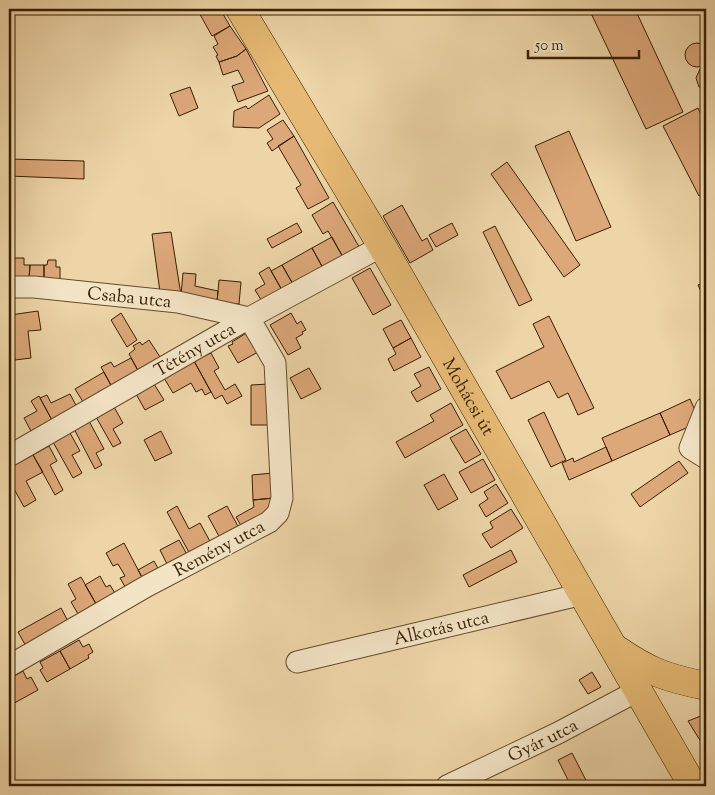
<svg xmlns="http://www.w3.org/2000/svg" width="715" height="795" viewBox="0 0 715 795" font-family="'Sorts Mill Goudy',serif">
	<style>
		.building { fill: #dca779; stroke: #381f00 }
		.lines { fill: none; stroke-linecap: round; stroke-linejoin: round }
		.minor-casing { stroke: #654c2a; stroke-width: 23 }
		.major-casing { stroke: #381f00; stroke-width: 29 }
		.minor { stroke: #f3e4c6; stroke-width: 21 }
		.major { stroke: #e6ba74; stroke-width: 28 }
		.labels { text-anchor: middle; stroke-width: 4; stroke-linejoin: round; paint-order: stroke }
		.street-label { font-size: 18px; fill: #381f00; stroke: #f3e4c6 }
	</style>
	<rect width="100%" height="100%" fill="#edd5a7"/>
	<filter id="stains"><feTurbulence type="fractalNoise" baseFrequency=".004" numOctaves="4"/><feColorMatrix values="0 0 0 0 .2 0 0 0 0 .09 0 0 0 0 .02 0 0 0 .5 -.17"/></filter>
	<radialGradient id="worn" r=".72"><stop offset=".6" stop-color="#630" stop-opacity="0"/><stop offset="1" stop-color="#630" stop-opacity=".3"/></radialGradient>
	<path class="building" d="M 197,9 L 220,9 L 230,26 L 212,36 Z
		M 589,9 L 635,9 L 683,112 L 646,129 Z
		M 230,26 L 246,49 L 237,56 L 219,62 L 216,56 L 218,55 L 213,47 L 218,44 L 214,36 Z
		M685 55a12 12 0 1 1 24 0a12 12 0 1 1-24 0Z
		M 246,49 L 268,91 L 238,102 L 232,86 L 244,82 L 238,70 L 223,75 L 219,62 L 237,56 Z
		M 705,67 L 706,67 L 706,90 L 699,87 L 696,78 L 700,69 Z
		M 190,87 L 198,108 L 179,116 L 170,94 Z
		M 269,95 L 280,114 L 259,128 L 233,127 L 234,111 L 246,106 L 248,109 Z
		M 698,108 L 706,125 L 706,193 L 699,196 L 663,126 Z
		M 283,120 L 294,136 L 272,151 L 267,143 L 273,139 L 267,130 Z
		M 569,131 L 611,227 L 576,241 L 535,146 Z
		M 294,136 L 329,198 L 308,209 L 296,188 L 301,185 L 278,146 Z
		M 9,159 L 84,161 L 84,179 L 9,176 Z
		M 507,162 L 580,265 L 564,277 L 491,174 Z
		M 333,202 L 361,250 L 344,259 L 328,231 L 323,234 L 312,215 Z
		M 402,205 L 422,241 L 427,238 L 433,250 L 410,263 L 383,216 Z
		M 297,223 L 302,232 L 272,248 L 267,239 Z
		M 452,223 L 458,235 L 436,247 L 429,235 Z
		M 495,226 L 532,300 L 519,306 L 483,232 Z
		M 171,232 L 181,295 L 160,292 L 152,234 Z
		M 332,237 L 344,259 L 324,270 L 312,248 Z
		M 312,248 L 324,270 L 294,286 L 282,265 Z
		M 13,258 L 24,258 L 24,265 L 30,265 L 29,279 L 13,279 Z
		M 48,260 L 56,260 L 56,267 L 60,267 L 60,279 L 44,279 L 44,265 L 47,265 Z
		M 30,265 L 44,265 L 44,279 L 29,279 Z
		M 282,265 L 294,286 L 283,292 L 271,271 Z
		M 269,267 L 283,292 L 263,303 L 255,290 L 265,284 L 259,273 Z
		M 370,268 L 391,305 L 373,315 L 352,278 Z
		M 183,273 L 196,274 L 195,286 L 218,291 L 217,302 L 181,295 Z
		M 219,280 L 241,282 L 239,304 L 217,302 Z
		M 705,282 L 706,283 L 706,302 L 698,285 Z
		M 38,311 L 41,330 L 28,331 L 31,358 L 15,360 L 10,315 Z
		M 121,313 L 137,340 L 127,347 L 111,320 Z
		M 291,313 L 297,324 L 301,321 L 306,330 L 302,332 L 303,334 L 296,338 L 301,348 L 288,355 L 270,325 Z
		M 549,316 L 594,408 L 578,415 L 568,393 L 558,398 L 549,381 L 511,399 L 496,371 L 544,347 L 533,324 Z
		M 401,320 L 411,338 L 393,348 L 383,329 Z
		M 248,332 L 260,351 L 238,363 L 228,346 L 233,344 L 232,342 Z
		M 411,338 L 421,357 L 394,371 L 388,359 L 396,354 L 393,348 Z
		M 149,340 L 162,360 L 140,374 L 129,354 L 135,349 L 133,346 L 140,342 L 142,345 Z
		M 211,353 L 219,368 L 214,371 L 225,390 L 235,384 L 242,396 L 227,404 L 222,395 L 215,399 L 194,361 Z
		M 131,358 L 140,374 L 113,389 L 101,367 L 111,362 L 114,367 Z
		M 194,361 L 211,392 L 205,395 L 202,389 L 196,392 L 191,383 L 173,393 L 164,378 Z
		M 429,367 L 441,389 L 417,402 L 411,392 L 421,386 L 414,374 Z
		M 309,368 L 321,389 L 301,399 L 290,378 Z
		M 104,372 L 113,389 L 85,405 L 75,389 Z
		M 154,384 L 164,400 L 145,410 L 136,394 Z
		M 269,384 L 270,425 L 251,425 L 251,385 Z
		M 70,394 L 78,409 L 53,422 L 40,398 L 47,395 L 51,403 Z
		M 39,396 L 53,422 L 32,433 L 24,418 L 37,411 L 31,401 Z
		M 690,399 L 700,422 L 670,435 L 660,413 Z
		M 451,403 L 463,425 L 405,458 L 396,442 L 434,421 L 430,415 Z
		M 114,407 L 123,423 L 113,429 L 121,443 L 113,447 L 96,417 Z
		M 544,412 L 566,460 L 551,467 L 528,420 Z
		M 660,413 L 670,435 L 612,461 L 602,438 Z
		M 89,421 L 104,449 L 96,453 L 102,465 L 95,469 L 74,429 Z
		M 466,429 L 481,454 L 465,463 L 450,438 Z
		M 161,431 L 172,453 L 155,461 L 144,440 Z
		M 70,433 L 80,451 L 72,455 L 82,473 L 73,478 L 53,442 Z
		M 49,446 L 57,461 L 50,465 L 63,490 L 55,495 L 33,455 Z
		M 606,447 L 612,461 L 569,480 L 562,463 L 573,458 L 574,462 Z
		M 33,455 L 43,472 L 26,481 L 36,500 L 24,507 L 9,480 L 9,468 Z
		M 483,459 L 495,480 L 471,493 L 459,472 Z
		M 679,461 L 688,473 L 640,507 L 631,494 Z
		M 273,473 L 274,498 L 253,500 L 252,475 Z
		M 444,474 L 458,499 L 438,510 L 424,485 Z
		M 496,484 L 508,503 L 486,517 L 479,505 L 488,499 L 484,492 Z
		M 274,498 L 275,512 L 243,529 L 236,517 L 254,507 L 253,500 Z
		M 177,506 L 189,529 L 200,523 L 212,545 L 191,556 L 167,512 Z
		M 227,506 L 240,530 L 221,540 L 208,516 Z
		M 511,509 L 523,528 L 491,548 L 482,534 L 493,528 L 490,522 Z
		M 179,540 L 189,558 L 169,568 L 160,550 Z
		M 124,543 L 145,583 L 128,592 L 120,578 L 125,576 L 118,564 L 113,566 L 106,553 Z
		M 511,550 L 517,562 L 469,587 L 463,575 Z
		M 154,561 L 161,574 L 145,583 L 138,570 Z
		M 100,576 L 106,587 L 110,585 L 118,598 L 99,609 L 85,585 Z
		M 81,577 L 99,609 L 81,619 L 71,602 L 76,599 L 68,584 Z
		M 61,608 L 70,625 L 27,648 L 18,632 Z
		M 79,640 L 83,647 L 89,644 L 93,652 L 88,655 L 89,658 L 70,669 L 60,651 Z
		M 60,651 L 70,669 L 47,682 L 40,670 L 43,668 L 40,662 Z
		M 23,671 L 27,679 L 31,677 L 38,690 L 9,706 L 9,679 Z
		M 592,672 L 601,687 L 588,694 L 579,680 Z
		M 706,714 L 706,750 L 688,721 Z
		M 572,753 L 589,786 L 571,786 L 558,760 Z"/>
	<g class="lines">
		<g class="minor-casing">
			<g id="minor">
				<path id="s1" d="M 9,287 L 34,287 L 178,302 L 249,318 L 275,363 L 282,498 L 278,513 L 269,522 L 147,586 L 9,666"/>
				<path d="M 706,408 L 690,448 L 706,458"/>
				<path id="s2" d="M 9,456 L 249,318 L 382,246"/>
				<path id="s3" d="M 297,662 L 583,594"/>
				<path id="s4" d="M 447,786 L 558,733 L 637,691"/>
			</g>
		</g>
		<g class="major-casing">
			<g id="major">
				<path id="s5" d="M 240,9 L 382,246 L 693,786"/>
				<path d="M 616,649 C 649,672 667,678 706,686"/>
			</g>
		</g>
		<use href="#minor" class="minor"/>
		<use href="#major" class="major"/>
	</g>
	<g class="labels">
		<g class="street-label">
			<text dy="6" stroke="none"><textPath href="#s1" startOffset="121">Csaba utca</textPath></text>
			<text dy="6" stroke="none"><textPath href="#s2" startOffset="214">Tétény utca</textPath></text>
			<text dy="6" stroke="none"><textPath href="#s5" startOffset="450">Mohácsi út</textPath></text>
			<text transform="translate(219 548) rotate(-28)" y="6">Remény utca</text>
			<text dy="6" stroke="none"><textPath href="#s3" startOffset="148">Alkotás utca</textPath></text>
			<text dy="6" stroke="none"><textPath href="#s4" startOffset="106">Gyár utca</textPath></text>
		</g>
	</g>
	<rect width="715" height="795" fill="none" stroke="#edd5a7" stroke-width="30"/>
	<rect x="10" y="10" width="695" height="775" fill="none" stroke="#381f00" stroke-width="2.5"/>
	<rect x="15" y="15" width="685" height="765" fill="none" stroke="#381f00"/>
	<path d="M528 50v8h111v-8" fill="none" stroke="#381f00" stroke-width="2.5"/>
	<text x="535" y="50" font-size="15" fill="#381f00" stroke="#f3e4c6" stroke-width="4" paint-order="stroke">50 m</text>
	<rect width="100%" height="100%" filter="url(#stains)"/>
	<rect width="100%" height="100%" fill="url(#worn)"/>
</svg>
